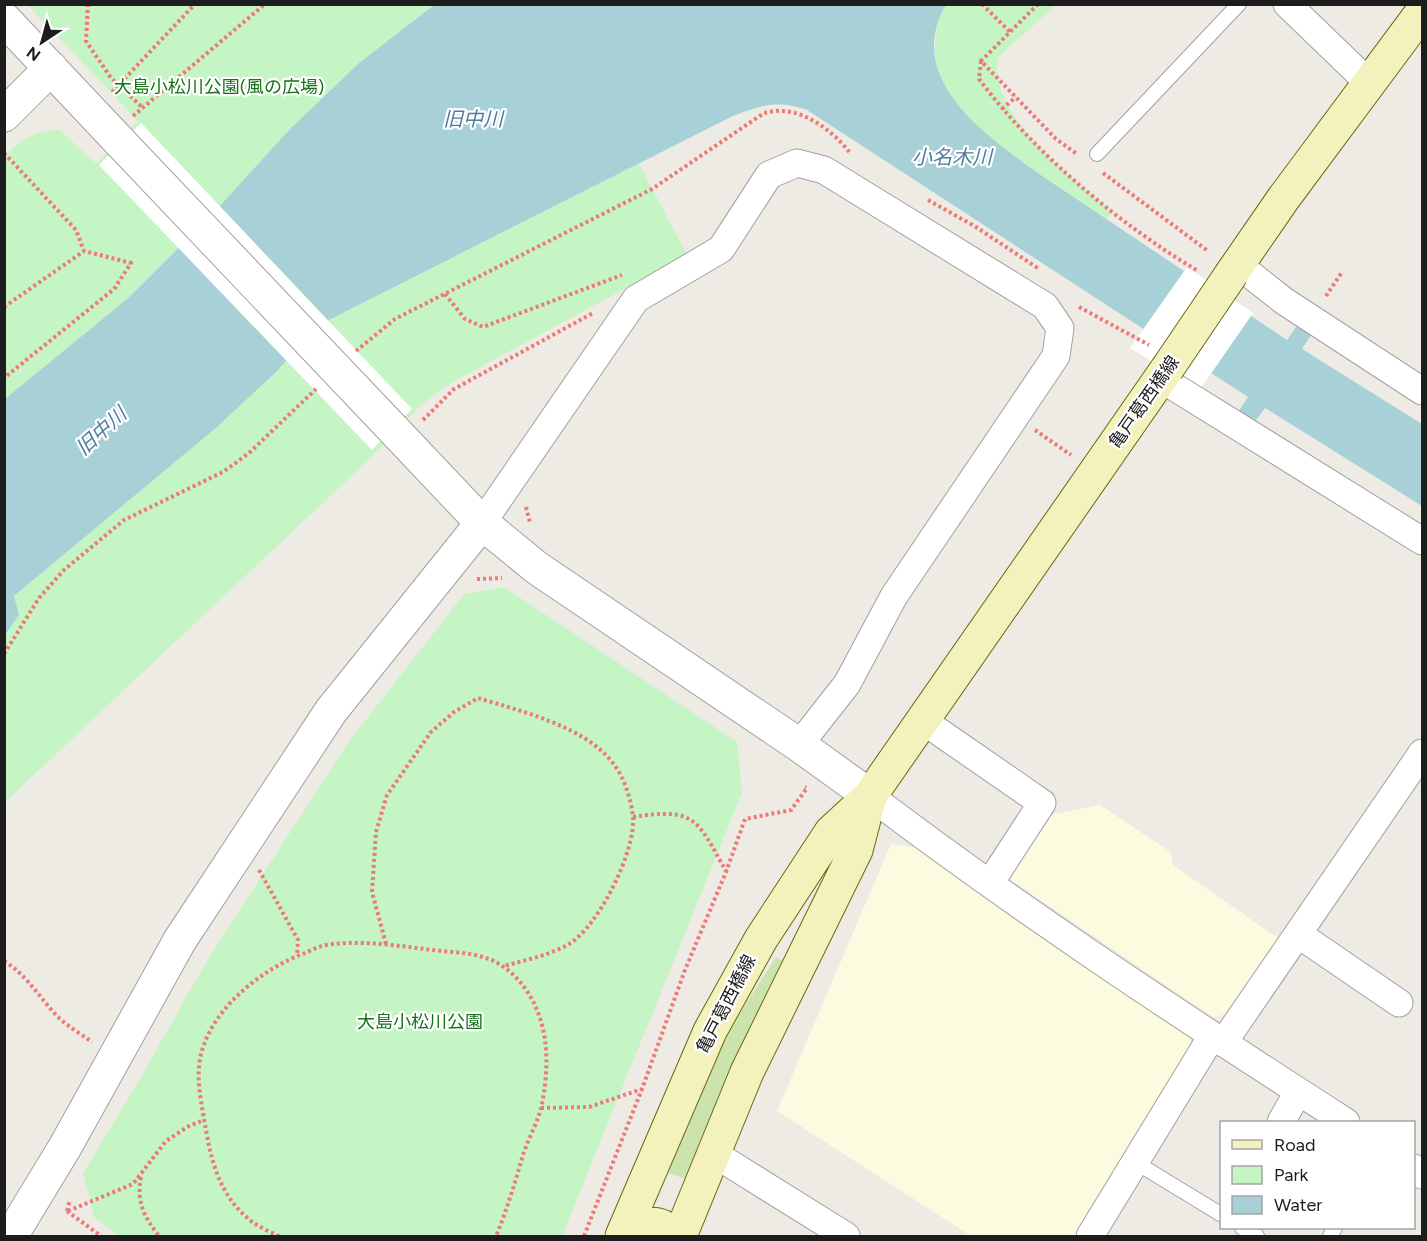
<svg xmlns="http://www.w3.org/2000/svg" width="1427" height="1241" viewBox="0 0 1427 1241" font-family="Figtree,'Noto Sans JP',sans-serif">
	<style>
		.education { fill: #fcfadf }
		.grass { fill: #cce3ae }
		.park { fill: #c5f4c5 }
		.water { fill: #a8d0d7 }
		.pier { fill: #fff }
		.lines { fill: none; stroke-linecap: round; stroke-linejoin: round }
		.service-casing { stroke: #a1a1a1; stroke-width: 16 }
		.minor-casing { stroke: #a1a1a1; stroke-width: 29 }
		.tertiary-casing { stroke: #a1a1a1; stroke-width: 35 }
		.secondary-casing { stroke: #676a0e; stroke-width: 35 }
		.path { stroke: #ed7a76; stroke-width: 4; stroke-dasharray: 3 3; stroke-linecap: butt }
		.service { stroke: #fff; stroke-width: 14 }
		.minor { stroke: #fff; stroke-width: 27 }
		.tertiary { stroke: #fff; stroke-width: 33 }
		.secondary { stroke: #f3f2bc; stroke-width: 33 }
		.tertiary-bridge-casing { stroke: #a1a1a1; stroke-width: 35; stroke-linecap: butt }
		.secondary-bridge-casing { stroke: #676a0e; stroke-width: 35; stroke-linecap: butt }
		.tertiary-bridge { stroke: #fff; stroke-width: 33 }
		.secondary-bridge { stroke: #f3f2bc; stroke-width: 33 }
		.labels { text-anchor: middle; stroke-width: 4.5; stroke-linejoin: round; paint-order: stroke }
		.park-label { font-size: 18px; fill: #157216; stroke: #fff }
		.street-label { font-size: 18px; fill: #1d1d1d; stroke: #fff }
		.water-label { font-size: 20px; font-style: italic; fill: #507b9d; stroke: #fff }
	</style>
	<rect width="100%" height="100%" fill="#eeeae4"/>
	<path class="education" d="M 1100,805 L 1171,852 L 1173,865 L 1279,939 L 1233,1013 L 1213,1017 L 1002,874 L 1040,817 Z
		M 891,844 L 914,847 L 1189,1037 L 1194,1052 L 1079,1236 L 971,1236 L 777,1111 Z"/>
	<path class="grass" d="M 776,957 L 782,961 L 740,1049 L 688,1180 L 663,1171 L 709,1062 Z"/>
	<path class="park" d="M 28,5 L 434,5 L 359,63 L 289,130 L 208,219 L 127,299 L 5,399 L 4,157 C 21,139 35,130 60,130 L 96,164 L 138,121 Z
		M 946,5 L 1056,5 L 999,56 C 984,113 1074,179 1112,212 L 1106,220 C 1056,186 990,147 952,99 C 931,72 930,33 946,5 Z
		M 639,164 L 687,255 L 451,383 L 422,404 L 361,467 L 5,802 L 4,635 L 19,615 L 14,596 L 117,510 L 317,326 Z
		M 504,587 L 737,742 L 742,793 L 562,1236 L 119,1236 L 94,1217 L 83,1173 L 138,1082 L 208,959 L 348,743 L 464,594 Z"/>
	<path class="water" d="M 434,5 L 946,5 C 902,80 989,138 1042,176 L 1287,340 L 1298,324 L 1313,332 L 1302,349 L 1422,424 L 1422,506 L 1265,408 L 1254,423 L 1238,412 L 1248,397 L 807,110 C 777,100 762,105 733,116 L 317,326 L 277,371 L 217,427 L 14,596 L 19,615 L 5,635 L 5,399 L 127,299 L 208,219 L 289,130 L 359,63 Z"/>
	<path class="pier" d="M 141,123 L 412,409 L 372,450 L 99,165 Z
		M 1187,267 L 1253,313 L 1199,391 L 1130,348 Z"/>
	<g class="lines">
		<g class="service-casing">
			<path id="service" d="M 1097,154 L 1239,4
				M 1135,1162 L 1222,1215
				M 1242,1228 L 1257,1236
				M 1330,1236 L 1335,1228"/>
		</g>
		<g class="minor-casing">
			<path id="minor" d="M 1287,4 L 1370,84
				M 1237,264 L 1284,301 L 1422,391
				M 1160,378 L 1422,541
				M 482,523 L 636,299 L 721,249 L 769,175 L 797,163 L 824,170 L 1045,306 L 1060,328 L 1056,356 L 894,596 L 847,684 L 799,745
				M 922,720 L 1042,803 L 990,883
				M 870,796 C 1023,912 1184,1018 1346,1122
				M 1298,934 L 1399,1003
				M 1223,1043 L 1422,753
				M 1281,1122 L 1298,1092
				M 713,1153 L 846,1236
				M 1414,1168 L 1422,1175
				M 1090,1236 L 1212,1036"/>
		</g>
		<g class="tertiary-casing">
			<path id="tertiary" d="M 4,19 L 121,143
				M 4,115 L 51,68
				M 393,429 L 482,523 L 537,568 L 799,745 L 870,796
				M 11,1236 L 65,1147 L 180,940 L 331,711 L 482,523"/>
		</g>
		<g class="secondary-casing">
			<path id="secondary" d="M 1232,273 L 1283,199 L 1422,12
				M 622,1236 L 710,1031 L 761,939 L 831,832 L 870,796 L 1167,369
				M 626,1236 C 642,1222 659,1219 675,1236
				M 680,1236 L 747,1072 L 856,850 L 870,796"/>
		</g>
		<path class="path" d="M 88,4 L 86,41 L 111,78 L 142,107
			M 982,4 L 1010,32
			M 1038,4 L 981,61 L 1056,139 L 1077,154
			M 981,61 L 979,79 C 1034,153 1119,224 1198,271
			M 112,92 L 195,4
			M 1002,109 L 1016,97
			M 133,116 L 265,4
			M 4,153 L 76,230 L 84,251
			M 1103,173 L 1208,251
			M 928,200 L 976,227 L 1039,269
			M 445,294 L 465,319 L 483,327 L 622,275
			M 1326,296 L 1342,272
			M 4,307 L 84,251 L 131,263 L 114,289 L 4,378
			M 1079,307 L 1149,345
			M 356,351 L 395,319 L 652,189 L 764,113 C 770,112 777,110 783,111 C 808,112 836,134 850,153
			M 423,420 L 454,389 L 593,313
			M 1035,430 L 1071,455
			M 526,507 L 530,523
			M 477,579 L 502,578
			M 4,654 L 39,598 L 64,570 L 124,520 L 223,472 L 249,453 L 316,389
			M 633,817 C 696,807 697,820 726,871
			M 259,870 L 298,940 L 297,956
			M 386,944 L 372,892 L 376,832 L 387,795 L 431,732 L 454,712 L 478,698 C 520,711 584,726 612,762 C 624,776 631,799 633,817 C 636,851 598,927 569,944 C 550,955 526,960 504,966
			M 4,961 C 27,975 39,997 57,1016 C 67,1026 81,1034 92,1042
			M 541,1108 L 589,1107 L 642,1089
			M 141,1177 C 136,1201 144,1217 159,1236
			M 67,1211 L 70,1200
			M 67,1211 L 101,1236
			M 68,1211 L 133,1184 L 166,1141 L 189,1126 L 204,1120
			M 279,1236 C 270,1232 259,1227 251,1221 C 222,1198 212,1166 206,1130 C 202,1106 195,1078 201,1054 C 213,1007 262,969 305,953 C 312,950 319,946 326,945 C 360,940 392,945 425,949 C 451,953 482,951 504,967 C 528,985 541,1011 545,1040 C 548,1061 546,1087 541,1108 C 537,1124 528,1139 523,1155 C 515,1182 507,1210 496,1236
			M 584,1236 L 642,1089 L 685,970 L 726,872 L 745,819 L 791,810 L 807,788 L 805,787"/>
		<use href="#service" class="service"/>
		<use href="#minor" class="minor"/>
		<use href="#tertiary" class="tertiary"/>
		<use href="#secondary" class="secondary"/>
		<g class="tertiary-bridge-casing">
			<path id="tertiary-bridge" d="M 121,143 L 393,429"/>
		</g>
		<g class="secondary-bridge-casing">
			<path id="secondary-bridge" d="M 1167,369 L 1232,273"/>
		</g>
		<use href="#tertiary-bridge" class="tertiary-bridge"/>
		<use href="#secondary-bridge" class="secondary-bridge"/>
	</g>
	<g class="labels">
		<g class="park-label">
			<text x="219" y="93">大島小松川公園(風の広場)</text>
			<text x="420" y="1028">大島小松川公園</text>
		</g>
		<g class="street-label">
			<text transform="translate(1144 402) rotate(-55)" y="6">亀戸葛西橋線</text>
			<text transform="translate(726 1004) rotate(-63)" y="6">亀戸葛西橋線</text>
		</g>
		<g class="water-label">
			<text x="473" y="126">旧中川</text>
			<text x="952" y="164">小名木川</text>
			<text transform="translate(101 431) rotate(-42)" y="7">旧中川</text>
		</g>
	</g>
	<rect width="1427" height="1241" fill="none" stroke="#1d1d1d" stroke-width="12"/>
	<rect x="1220" y="1121" width="195" height="108" fill="#ffffff" stroke="#a5a5a5" stroke-width="1.5"/>
	<rect x="1232" y="1140" width="30" height="9" fill="#f3f2bc" stroke="#a5a5a5" stroke-width="1.5"/>
	<text x="1274" y="1151" font-size="18" fill="#1d1d1d">Road</text>
	<rect x="1232" y="1166" width="30" height="18" fill="#c5f4c5" stroke="#a5a5a5" stroke-width="1.5"/>
	<text x="1274" y="1181" font-size="18" fill="#1d1d1d">Park</text>
	<rect x="1232" y="1196" width="30" height="18" fill="#a8d0d7" stroke="#a5a5a5" stroke-width="1.5"/>
	<text x="1274" y="1211" font-size="18" fill="#1d1d1d">Water</text>
	<g transform="translate(42 42) rotate(216)" stroke="#ffffff" stroke-width="4.5" paint-order="stroke">
	<path d="M0-4.5L10 22L0 15L-10 22Z" fill="#1d1d1d"/>
	<text y="-9" font-size="16" font-weight="bold" text-anchor="middle" fill="#1d1d1d">N</text>
	</g>
</svg>
